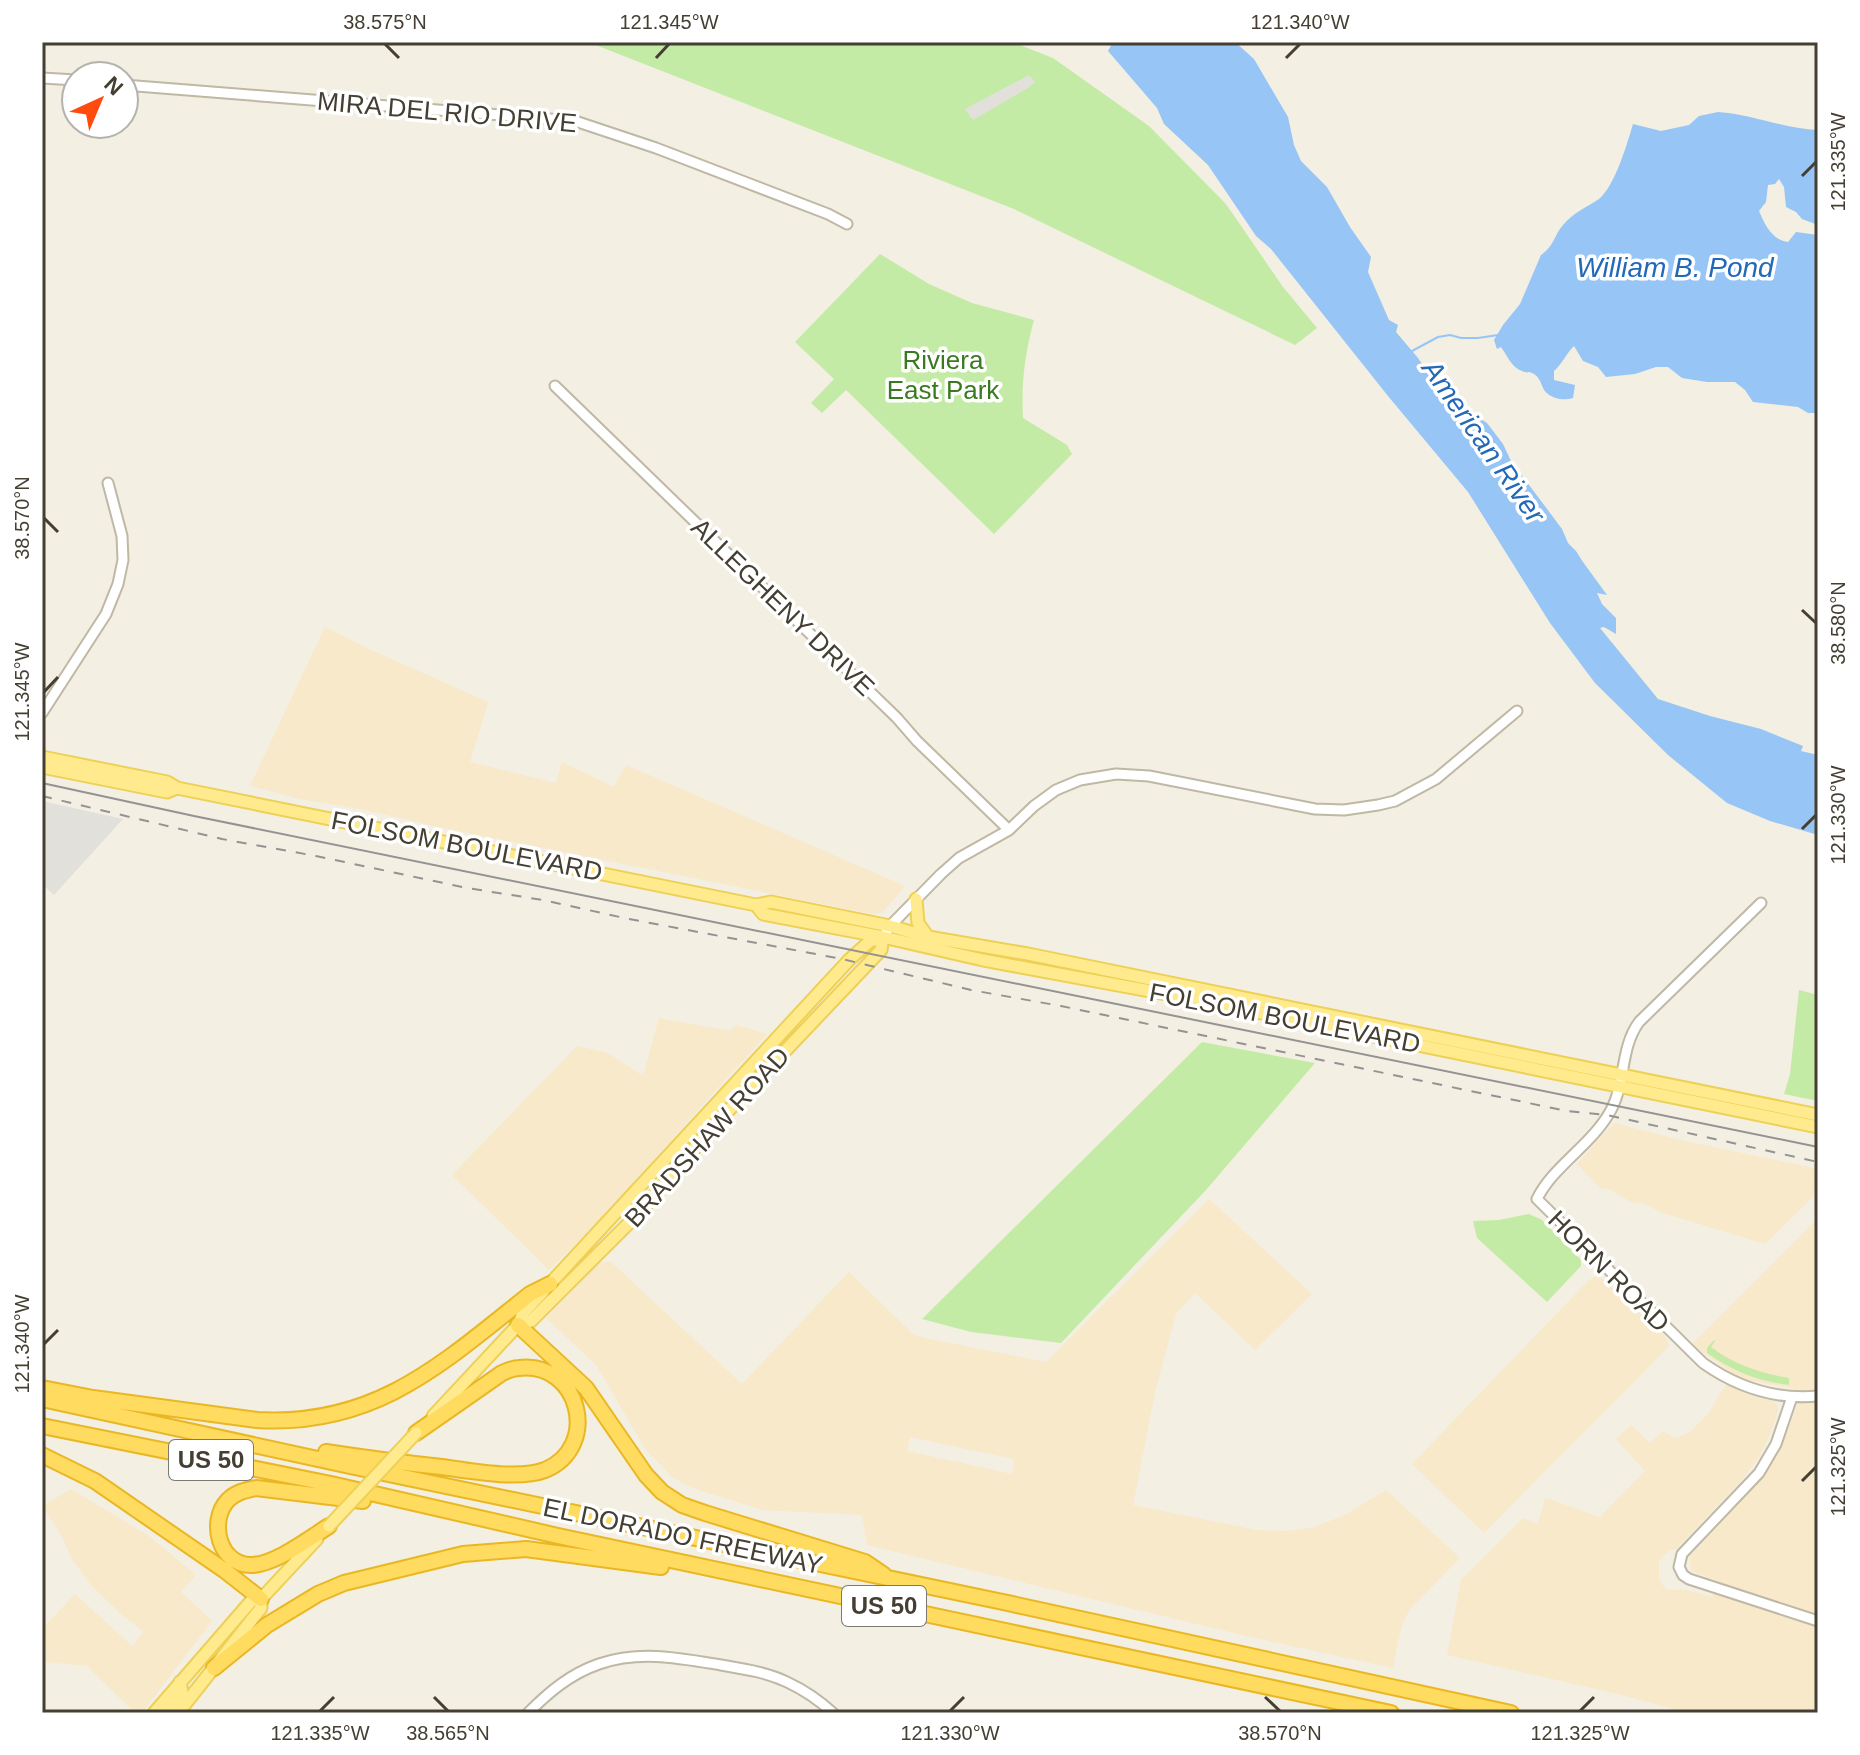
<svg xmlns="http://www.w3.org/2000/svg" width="1860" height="1755" viewBox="0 0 1860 1755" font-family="Arial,sans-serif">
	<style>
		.commercial { fill: #f7e9ca; fill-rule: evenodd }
		.green { fill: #c4eba6 }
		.parking { fill: #e2e0db }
		.water { fill: #97c5f6 }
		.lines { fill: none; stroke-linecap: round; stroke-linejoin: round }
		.stream { stroke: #97c5f6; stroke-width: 2 }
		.minor-casing { stroke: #beb8a4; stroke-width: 13 }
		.major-casing { stroke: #edd055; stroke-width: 15 }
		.highway-casing { stroke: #eab724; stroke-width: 18 }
		.minor { stroke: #fff; stroke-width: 9 }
		.major { stroke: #ffeb8e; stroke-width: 11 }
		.highway { stroke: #ffdb60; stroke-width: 14 }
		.tram { stroke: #939393; stroke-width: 2 }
		.rail { stroke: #939393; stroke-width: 2; stroke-dasharray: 10 10; stroke-linecap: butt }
		.major-bridge-casing { stroke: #edd055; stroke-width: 15; stroke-linecap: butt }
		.major-bridge { stroke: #ffeb8e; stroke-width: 11 }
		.ticks { fill: none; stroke: #443f32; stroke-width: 3 }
		.labels { text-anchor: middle; stroke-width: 7; stroke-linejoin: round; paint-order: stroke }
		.shield { fill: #fff; stroke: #7c7970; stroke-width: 2 }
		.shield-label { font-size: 24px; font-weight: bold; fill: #443f32 }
		.street-label { font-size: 26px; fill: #443f32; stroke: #fff }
		.park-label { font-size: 26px; fill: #397a21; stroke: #fff }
		.water-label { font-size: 28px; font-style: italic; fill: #2369b8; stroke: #fff }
		.neatline { fill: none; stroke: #443f32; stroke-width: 3 }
		.ticks-label { font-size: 20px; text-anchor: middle; fill: #443f32 }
	</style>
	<rect width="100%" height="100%" fill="#f3efe2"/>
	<path class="commercial" d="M 325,627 L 369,649 L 488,702 L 470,762 L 556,783 L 562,762 L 614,787 L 626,765 L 905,886 L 883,912 L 879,914 L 872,914 L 443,828 L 365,810 L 300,799 L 250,786 Z
		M 659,1018 L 730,1031 L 736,1025 L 767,1034 L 707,1100 L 606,1214 L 549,1270 L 452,1175 L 577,1046 L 608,1053 L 643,1076 Z
		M 1614,1123 L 1681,1140 L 1818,1169 L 1814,1196 L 1765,1244 L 1663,1213 L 1640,1202 L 1634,1204 L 1611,1190 L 1600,1188 L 1577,1164 Z
		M 1209,1199 L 1312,1294 L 1255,1350 L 1195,1293 L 1176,1314 L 1156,1388 L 1133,1505 L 1256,1530 L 1285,1531 L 1312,1528 L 1345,1515 L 1386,1490 L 1460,1558 L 1409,1610 L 1401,1628 L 1393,1668 L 1251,1637 L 867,1545 L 862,1515 L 763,1510 L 695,1489 L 672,1477 L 646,1450 L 596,1365 L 546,1318 L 599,1263 L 610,1261 L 742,1384 L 849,1272 L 914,1335 L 929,1339 L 1046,1362 ZM 910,1437 L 1014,1459 L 1012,1474 L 907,1451 Z
		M 1818,1218 L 1818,1713 L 1689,1713 L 1618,1694 L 1447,1655 L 1461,1580 L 1523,1518 L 1538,1524 L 1545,1498 L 1600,1517 L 1645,1471 L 1616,1439 L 1631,1425 L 1650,1443 L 1663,1431 L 1674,1438 L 1689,1433 L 1708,1414 L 1725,1386 L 1730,1371 L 1701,1351 L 1693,1343 ZM 1748,1380 L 1796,1389 L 1797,1406 L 1780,1450 L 1762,1478 L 1690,1556 L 1690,1563 L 1692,1571 L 1718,1581 L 1712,1597 L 1686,1590 L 1666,1590 L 1659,1579 L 1659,1560 L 1669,1551 L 1676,1549 L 1741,1481 L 1761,1454 L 1772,1429 L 1778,1410 L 1777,1405 L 1773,1401 L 1745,1394 Z
		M 1598,1275 L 1658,1329 L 1667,1339 L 1669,1346 L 1484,1533 L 1412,1464 L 1589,1280 Z
		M 71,1489 L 149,1536 L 196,1575 L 181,1592 L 212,1621 L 142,1713 L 135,1713 L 87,1666 L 46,1662 L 42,1658 L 42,1629 L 75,1594 L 132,1646 L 144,1632 L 123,1616 L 91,1585 L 73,1561 L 59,1531 L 42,1506 Z"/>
	<path class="green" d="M 588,42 L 1012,42 L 1053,58 L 1149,126 L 1226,204 L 1283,287 L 1317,328 L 1295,345 L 1014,209 Z
		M 880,254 L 929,284 L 972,303 L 1034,320 C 1025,353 1021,383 1023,418 L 1067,445 L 1072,454 L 994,534 L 846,390 L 822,413 L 811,403 L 834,379 L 795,342 Z
		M 1799,990 L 1818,995 L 1818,1101 L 1784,1094 L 1790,1074 Z
		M 1202,1042 L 1315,1063 L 1206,1190 L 1061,1343 L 971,1332 L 922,1319 Z
		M 1529,1214 L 1542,1220 L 1581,1260 L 1581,1266 L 1547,1302 L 1477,1238 L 1473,1221 L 1499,1220 Z
		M 1714,1340 L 1715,1341 L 1711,1347 C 1735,1365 1760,1373 1789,1378 L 1789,1385 C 1758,1381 1732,1371 1707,1353 L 1707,1348 Z"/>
	<path class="parking" d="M 1029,75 L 1035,82 L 1028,88 L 973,120 L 965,109 Z
		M 42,801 L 123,819 L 54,895 L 42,884 Z"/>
	<path class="water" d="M 1113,42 L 1235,42 L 1254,59 L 1288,117 L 1294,145 L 1301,161 L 1327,187 L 1350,227 L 1371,257 L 1368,272 L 1389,320 L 1398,325 L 1396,332 L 1418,358 L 1435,383 L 1448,389 L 1455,389 L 1449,399 L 1487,423 L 1503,444 L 1511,461 L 1562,529 L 1568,543 L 1576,551 L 1583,562 L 1607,595 L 1597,593 L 1602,604 L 1616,618 L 1616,634 L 1604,627 L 1600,628 L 1658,699 L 1710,716 L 1761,729 L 1803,746 L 1801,751 L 1818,755 L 1818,835 L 1770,821 L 1727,803 L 1668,755 L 1595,683 L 1550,623 L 1468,492 L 1388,396 L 1271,249 L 1256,236 L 1208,165 L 1164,124 L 1157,108 L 1108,51 Z
		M 1718,112 C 1752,114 1784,129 1818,130 L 1818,225 L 1802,219 L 1796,212 L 1786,207 L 1784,187 L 1779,179 L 1775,184 L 1768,185 L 1766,202 L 1759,211 C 1765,225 1772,240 1788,242 L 1796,232 L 1818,235 L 1818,413 L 1808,413 L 1798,407 L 1753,402 L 1745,390 L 1735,382 L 1707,382 L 1682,378 L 1668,367 L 1656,367 L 1635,374 L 1606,377 L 1598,367 L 1583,361 L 1574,346 C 1566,354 1562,364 1554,371 L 1554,380 L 1575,385 L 1573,398 C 1563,401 1551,399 1544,390 C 1541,384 1540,378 1534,374 C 1525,369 1531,375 1522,371 C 1511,367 1507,355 1501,347 L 1497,349 L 1494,340 L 1503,325 L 1520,304 L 1541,255 C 1555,245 1554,235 1563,225 C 1573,213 1587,207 1599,199 C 1615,186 1627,144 1633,124 L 1661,131 L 1689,125 L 1699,116 Z"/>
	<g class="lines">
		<path class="stream" d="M 1412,351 L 1438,337 L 1450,335 L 1461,338 L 1478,338 L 1498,335"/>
		<g class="minor-casing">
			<path id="minor" d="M 42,78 L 76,80
				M 124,85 L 575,121 L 656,148 L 828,214 L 847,224
				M 555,386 L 897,718 L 917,741 L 1009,830
				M 42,713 L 106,614 L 118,584 L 123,560 L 122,536 L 108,483
				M 1761,903 L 1639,1022 C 1620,1048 1626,1082 1611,1110 C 1592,1145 1553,1166 1537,1199 L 1703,1363 C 1737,1387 1776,1400 1818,1396
				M 883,937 L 890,926 L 941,874 L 959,858 L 1009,830 L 1034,806 L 1056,790 L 1080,780 L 1116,774 L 1149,776 L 1315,809 L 1344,810 L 1378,805 L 1395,801 L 1436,779 L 1517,711
				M 1792,1397 L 1776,1444 L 1759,1473 L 1682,1554 L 1679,1567 L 1683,1575 L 1689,1579 L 1818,1621
				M 528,1713 C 549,1692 570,1674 599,1664 C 640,1650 679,1658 721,1665 C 744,1669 766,1672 787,1682 C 804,1690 819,1700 833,1713"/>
		</g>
		<g class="major-casing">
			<path id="major" d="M 42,757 L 167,782 L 177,788 L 756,905 L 771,902 L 890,926 L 928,937 L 1028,954 L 1818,1115
				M 42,767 L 167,792 L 177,788
				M 916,899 L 918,923 L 928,937
				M 756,905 L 763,914 L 883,937 L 983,960 L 1193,999 L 1818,1127
				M 518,1325 L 531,1321 L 640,1212 L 711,1129 L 881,950 L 883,937
				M 433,1416 L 518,1325 L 523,1313 L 849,960 L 870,941 L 882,938
				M 154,1713 L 252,1600 L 261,1599 L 317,1539
				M 166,1713 L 182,1693 L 180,1682
				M 178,1713 L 261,1608 L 261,1599"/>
		</g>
		<g class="highway-casing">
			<path id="highway" d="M 518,1325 L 586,1388 L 646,1475 L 662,1492 L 682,1505 L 705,1513 L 865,1562 L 884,1575
				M 42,1388 L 93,1398 L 257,1420 C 376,1427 443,1363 530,1294 L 550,1284
				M 42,1399 L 350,1466 L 1003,1602 L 1511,1713
				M 42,1426 L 331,1484 L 558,1536 L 1391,1713
				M 326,1452 C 365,1458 403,1463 442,1467 C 470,1471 519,1480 545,1470 C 601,1447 580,1361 519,1368 C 513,1368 507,1371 502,1373 L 416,1433
				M 42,1455 L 95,1481 L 224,1570 L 261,1599
				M 329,1526 C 308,1539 276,1564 252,1565 C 219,1566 208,1521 228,1500 C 236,1492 246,1490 256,1488 L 363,1501
				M 214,1668 L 267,1625 L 318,1594 L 344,1583 L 463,1554 L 526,1549 L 661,1567"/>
		</g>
		<use href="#minor" class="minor"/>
		<use href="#major" class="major"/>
		<use href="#highway" class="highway"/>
		<path class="tram" d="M 42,783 L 194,816 L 1818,1147"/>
		<path class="rail" d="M 42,796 L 222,839 L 316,856 L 467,888 L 543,900 L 629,919 L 842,959 L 971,990 L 1061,1006 L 1567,1111 L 1607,1115 L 1818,1162"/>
		<g class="major-bridge-casing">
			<path id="major-bridge" d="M 329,1526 L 416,1433"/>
		</g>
		<use href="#major-bridge" class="major-bridge"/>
	</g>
	<path class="ticks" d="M 385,44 L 399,58M 656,58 L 669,44M 1286,58 L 1300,44M 1802,176 L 1816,162M 44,518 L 58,532M 1802,610 L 1816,623M 44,692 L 58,677M 1802,829 L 1816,815M 44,1344 L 58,1330M 1802,1481 L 1816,1467M 434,1697 L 448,1711M 1265,1697 L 1280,1711M 320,1711 L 334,1697M 950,1711 L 964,1697M 1580,1711 L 1594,1697"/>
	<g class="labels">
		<g class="shield">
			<rect x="169" y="1440" width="84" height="40" rx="6"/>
			<rect x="842" y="1586" width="84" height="40" rx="6"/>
		</g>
		<g class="shield-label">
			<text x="211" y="1468">US 50</text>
			<text x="884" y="1614">US 50</text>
		</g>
		<g class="street-label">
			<text transform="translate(447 112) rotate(5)" y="9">MIRA DEL RIO DRIVE</text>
			<text transform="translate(783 607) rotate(44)" y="9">ALLEGHENY DRIVE</text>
			<text transform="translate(467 846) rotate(11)" y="9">FOLSOM BOULEVARD</text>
			<text transform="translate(1285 1018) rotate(11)" y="9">FOLSOM BOULEVARD</text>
			<text transform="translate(707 1137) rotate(-48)" y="9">BRADSHAW ROAD</text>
			<text transform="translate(1609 1271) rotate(45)" y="9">HORN ROAD</text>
			<text transform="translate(683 1536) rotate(12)" y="9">EL DORADO FREEWAY</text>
		</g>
		<g class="park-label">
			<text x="943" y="369">Riviera<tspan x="943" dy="30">East Park</tspan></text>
		</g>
		<g class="water-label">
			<text x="1675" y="277">William B. Pond</text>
			<text transform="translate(1484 441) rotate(55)" y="10">American River</text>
		</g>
	</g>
	<rect width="1860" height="1755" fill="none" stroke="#ffffff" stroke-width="88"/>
	<g transform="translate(100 100) rotate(44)"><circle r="38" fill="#ffffff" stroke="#b4b2ad" stroke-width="2"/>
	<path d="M0-6L14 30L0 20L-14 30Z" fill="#ff4b0c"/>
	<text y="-12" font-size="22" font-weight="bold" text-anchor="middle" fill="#443f32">N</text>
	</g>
	<rect x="44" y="44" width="1772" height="1667" class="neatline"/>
	<g class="ticks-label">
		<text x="385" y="29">38.575°N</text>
		<text x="669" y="29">121.345°W</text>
		<text x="1300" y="29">121.340°W</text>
		<text transform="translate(1838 162) rotate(-90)" y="7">121.335°W</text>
		<text transform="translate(22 518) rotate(-90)" y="7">38.570°N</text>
		<text transform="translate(1838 623) rotate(-90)" y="7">38.580°N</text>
		<text transform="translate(22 692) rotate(-90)" y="7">121.345°W</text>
		<text transform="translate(1838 815) rotate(-90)" y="7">121.330°W</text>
		<text transform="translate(22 1344) rotate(-90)" y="7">121.340°W</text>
		<text transform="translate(1838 1467) rotate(-90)" y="7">121.325°W</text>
		<text x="320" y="1740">121.335°W</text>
		<text x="448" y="1740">38.565°N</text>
		<text x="950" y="1740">121.330°W</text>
		<text x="1280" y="1740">38.570°N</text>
		<text x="1580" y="1740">121.325°W</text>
	</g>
</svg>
